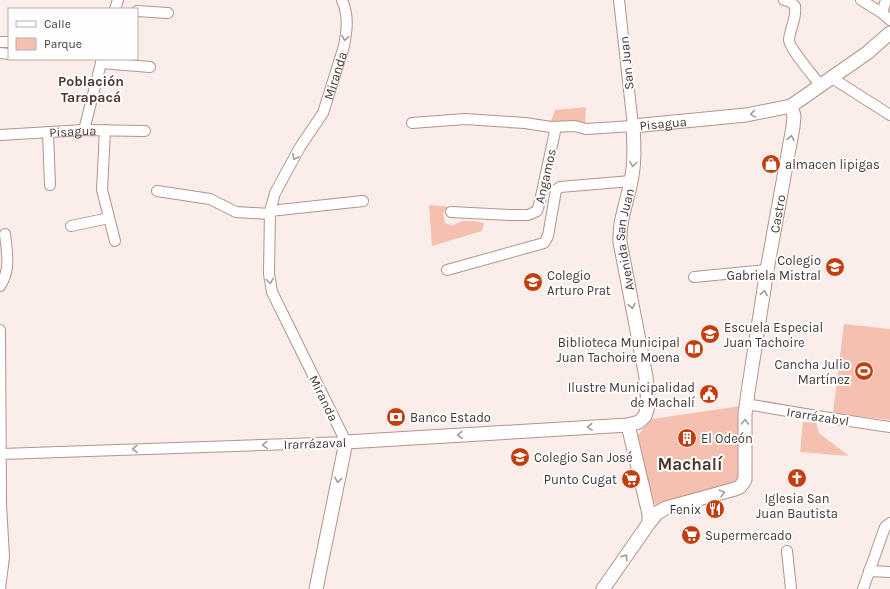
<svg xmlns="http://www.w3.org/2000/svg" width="890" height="589" viewBox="0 0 890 589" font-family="Karla,sans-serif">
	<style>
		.green { fill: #f6c0b0 }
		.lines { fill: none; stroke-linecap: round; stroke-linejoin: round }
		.minor-casing { stroke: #b2948b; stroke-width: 12 }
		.major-casing { stroke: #b2948b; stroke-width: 15 }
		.minor { stroke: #fff; stroke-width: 10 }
		.major { stroke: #fff; stroke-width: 13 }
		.oneway { stroke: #a29b99 }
		.labels { text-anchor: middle; stroke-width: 4; stroke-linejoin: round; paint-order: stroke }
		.street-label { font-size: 13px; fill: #443733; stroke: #fefefe }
		.poi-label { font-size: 13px; fill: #443733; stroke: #fefefe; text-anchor: start }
		.neighbourhood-label { font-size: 14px; font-weight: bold; fill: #4e342d; stroke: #fefefe }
		.district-label { font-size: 17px; font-weight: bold; fill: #4e342d; stroke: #fefefe }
	</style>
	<rect width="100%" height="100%" fill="#fbede9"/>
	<path class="green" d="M 586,107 L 585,124 C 573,120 563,124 551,121 L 555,110 Z
		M 429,205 L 451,207 L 446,209 L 443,213 L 445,223 C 456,228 455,222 464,221 C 470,220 478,222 484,223 L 482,231 L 432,246 Z
		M 844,324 L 890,329 L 890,420 L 833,413 Z
		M 741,406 L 740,481 L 659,506 L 655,504 L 652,501 L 636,437 L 652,419 Z
		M 803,422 L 816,423 L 819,433 L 849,456 L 800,452 Z"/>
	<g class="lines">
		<g class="minor-casing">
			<g id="minor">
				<path d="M 784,0 L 789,1 L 795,6 C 797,18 790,28 789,40 C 789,48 815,78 821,86"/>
				<path d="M 861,0 L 882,13 L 890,20"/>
				<path d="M 115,9 L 118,0"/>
				<path d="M 137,11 L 168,13"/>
				<path d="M 882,13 L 886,0"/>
				<path d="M 0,42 L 9,42"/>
				<path d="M 0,53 L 9,54"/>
				<path d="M 101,63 L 150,67"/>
				<path d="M 832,78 L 890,115"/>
				<path d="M 412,123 L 465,119 L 525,123 L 551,127 L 575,126 L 586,129 L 633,126 L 619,0"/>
				<path d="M 84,130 L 102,59"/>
				<path d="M 105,130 L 102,190 L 115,241"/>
				<path d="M 48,132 L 50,185"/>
				<path id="s1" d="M 0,135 L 84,130 L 145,131"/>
				<path d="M 157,191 L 210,199 L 236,212 L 270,214"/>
				<path d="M 270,211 L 363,201"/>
				<path d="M 451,212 L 510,215 L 528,215 L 537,211 L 540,201 L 556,127"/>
				<path d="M 71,226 L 109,218"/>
				<path d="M 447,270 L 544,243 L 548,236 L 556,190 L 560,187 L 631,181"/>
				<path d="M 694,277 L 767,270"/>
				<path d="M 0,286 C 11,270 7,253 5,234"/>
				<path d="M 0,330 L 1,504 L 4,557 L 0,589"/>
				<path d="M 746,404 L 823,417 L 890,427"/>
				<path id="s2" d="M 2,454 L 346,442 L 272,292 L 269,274 L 270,211 L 275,193 L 300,147 L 323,113 L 344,46 C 347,30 349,16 342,0"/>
				<path d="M 787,551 L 791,589"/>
				<path d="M 869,571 L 890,572"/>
				<path d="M 863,589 L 885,527 L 890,523"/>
			</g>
		</g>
		<g class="major-casing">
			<g id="major">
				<path d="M 628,425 L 649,514 L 649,523"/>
				<path id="s3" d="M 316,589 L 346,442 L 628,425 L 639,422 L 645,416 L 648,406 L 646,377 L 620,242 C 619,220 627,203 631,181 C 635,163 634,145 633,126 L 746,115 L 791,106 L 867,53 L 890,33"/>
				<path id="s4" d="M 603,589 L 649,523 L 657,513 L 666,508 L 735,489 L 740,487 L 745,480 L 745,414 L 748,392 L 767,270 L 793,127 L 794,116 L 791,106"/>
			</g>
		</g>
		<use href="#minor" class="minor"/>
		<use href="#major" class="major"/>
	</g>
	<defs><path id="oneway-chevron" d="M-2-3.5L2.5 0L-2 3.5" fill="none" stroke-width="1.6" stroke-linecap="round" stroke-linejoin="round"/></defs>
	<g class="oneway">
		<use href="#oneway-chevron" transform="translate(345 38) rotate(99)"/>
		<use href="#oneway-chevron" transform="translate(753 114) rotate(171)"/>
		<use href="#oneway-chevron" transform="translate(791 138) rotate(-80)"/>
		<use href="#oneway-chevron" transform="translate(295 157) rotate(119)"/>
		<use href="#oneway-chevron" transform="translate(633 164) rotate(98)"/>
		<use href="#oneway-chevron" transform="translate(270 281) rotate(82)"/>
		<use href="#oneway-chevron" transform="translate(764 293) rotate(-81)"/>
		<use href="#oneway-chevron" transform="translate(632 306) rotate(79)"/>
		<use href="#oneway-chevron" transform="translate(745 422) rotate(-89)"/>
		<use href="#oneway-chevron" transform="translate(590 427) rotate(177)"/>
		<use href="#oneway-chevron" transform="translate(460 435) rotate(177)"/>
		<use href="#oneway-chevron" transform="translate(265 445) rotate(178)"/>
		<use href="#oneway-chevron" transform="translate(135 449) rotate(178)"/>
		<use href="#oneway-chevron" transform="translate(338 480) rotate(101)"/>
		<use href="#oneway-chevron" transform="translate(722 493) rotate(-15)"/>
		<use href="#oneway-chevron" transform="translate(625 557) rotate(-55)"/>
	</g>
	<defs>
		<g id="shop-disc" transform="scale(1)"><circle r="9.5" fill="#c53d0e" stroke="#fefefe"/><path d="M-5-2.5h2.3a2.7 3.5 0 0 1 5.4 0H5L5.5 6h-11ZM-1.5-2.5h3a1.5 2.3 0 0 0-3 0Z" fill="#fff"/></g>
		<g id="school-disc" transform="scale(1)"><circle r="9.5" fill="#c53d0e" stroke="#fefefe"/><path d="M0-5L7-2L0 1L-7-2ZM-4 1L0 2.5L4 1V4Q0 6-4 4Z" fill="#fff"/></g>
		<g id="library-disc" transform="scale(1)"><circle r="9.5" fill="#c53d0e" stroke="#fefefe"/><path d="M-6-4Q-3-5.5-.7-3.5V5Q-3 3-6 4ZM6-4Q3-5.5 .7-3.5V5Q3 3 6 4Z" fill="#fff"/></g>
		<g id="stadium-disc" transform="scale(1)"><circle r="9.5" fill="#c53d0e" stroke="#fefefe"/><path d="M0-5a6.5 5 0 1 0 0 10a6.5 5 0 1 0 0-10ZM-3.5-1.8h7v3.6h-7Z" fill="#fff"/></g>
		<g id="civic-disc" transform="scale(1)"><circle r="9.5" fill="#c53d0e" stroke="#fefefe"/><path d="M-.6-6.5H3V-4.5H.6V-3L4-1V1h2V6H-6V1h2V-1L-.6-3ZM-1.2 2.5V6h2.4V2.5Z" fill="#fff"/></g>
		<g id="bank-disc" transform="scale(1)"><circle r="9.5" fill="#c53d0e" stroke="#fefefe"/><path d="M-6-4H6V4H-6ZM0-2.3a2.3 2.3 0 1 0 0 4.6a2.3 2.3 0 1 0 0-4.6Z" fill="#fff"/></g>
		<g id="building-disc" transform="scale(1)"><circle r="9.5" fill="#c53d0e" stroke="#fefefe"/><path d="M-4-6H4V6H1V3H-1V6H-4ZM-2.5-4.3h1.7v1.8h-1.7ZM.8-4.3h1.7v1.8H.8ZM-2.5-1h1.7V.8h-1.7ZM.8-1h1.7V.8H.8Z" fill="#fff"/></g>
		<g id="church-disc" transform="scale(1)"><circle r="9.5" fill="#c53d0e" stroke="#fefefe"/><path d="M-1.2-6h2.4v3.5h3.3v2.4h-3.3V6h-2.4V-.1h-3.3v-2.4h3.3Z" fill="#fff"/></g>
		<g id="supermarket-disc" transform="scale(1)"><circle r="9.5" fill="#c53d0e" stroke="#fefefe"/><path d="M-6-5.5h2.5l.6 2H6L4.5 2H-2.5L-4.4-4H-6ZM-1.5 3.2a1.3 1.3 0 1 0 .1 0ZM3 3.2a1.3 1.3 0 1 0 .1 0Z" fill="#fff"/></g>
		<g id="restaurant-disc" transform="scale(1)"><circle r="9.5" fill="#c53d0e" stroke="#fefefe"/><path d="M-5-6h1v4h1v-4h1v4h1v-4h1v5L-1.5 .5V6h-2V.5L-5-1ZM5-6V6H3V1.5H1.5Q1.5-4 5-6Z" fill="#fff"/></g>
	</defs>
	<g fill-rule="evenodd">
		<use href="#shop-disc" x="771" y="164"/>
		<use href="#school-disc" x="835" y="267"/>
		<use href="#school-disc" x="533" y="282"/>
		<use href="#school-disc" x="710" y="334"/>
		<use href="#library-disc" x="694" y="349"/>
		<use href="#stadium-disc" x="864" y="371"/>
		<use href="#civic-disc" x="709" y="394"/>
		<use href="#bank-disc" x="396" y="417"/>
		<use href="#building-disc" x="687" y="438"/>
		<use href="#school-disc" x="520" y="457"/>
		<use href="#church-disc" x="797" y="478"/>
		<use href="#supermarket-disc" x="631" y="479"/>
		<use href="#restaurant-disc" x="715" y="509"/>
		<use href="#supermarket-disc" x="691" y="535"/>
	</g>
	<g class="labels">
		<g class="street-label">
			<text transform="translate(626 63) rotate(-96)" y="5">San Juan</text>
			<text dy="5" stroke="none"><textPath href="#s2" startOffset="744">Miranda</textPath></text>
			<text dy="5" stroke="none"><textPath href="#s3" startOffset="777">Pisagua</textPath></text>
			<text dy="5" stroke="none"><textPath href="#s1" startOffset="73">Pisagua</textPath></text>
			<text transform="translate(545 176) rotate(-77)" y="5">Angamos</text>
			<text dy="5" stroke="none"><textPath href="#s4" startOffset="458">Castro</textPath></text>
			<text dy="5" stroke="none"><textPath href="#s3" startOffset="632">Avenida San Juan</textPath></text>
			<text transform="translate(324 398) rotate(64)" y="5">Miranda</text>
			<text transform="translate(818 416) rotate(9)" y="5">Irarrázabvl</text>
			<text transform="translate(315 443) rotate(-2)" y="5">Irarrázaval</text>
		</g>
		<g class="poi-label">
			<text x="785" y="169">almacen lipigas</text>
			<text x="821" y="265" text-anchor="end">Colegio<tspan x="821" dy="15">Gabriela Mistral</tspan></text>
			<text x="547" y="280">Colegio<tspan x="547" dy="15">Arturo Prat</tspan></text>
			<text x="724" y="332">Escuela Especial<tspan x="724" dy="15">Juan Tachoire</tspan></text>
			<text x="680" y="347" text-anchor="end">Biblioteca Municipal<tspan x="680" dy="15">Juan Tachoire Moena</tspan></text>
			<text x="850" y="369" text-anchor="end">Cancha Julio<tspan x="850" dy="15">Martínez</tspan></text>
			<text x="695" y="392" text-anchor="end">Ilustre Municipalidad<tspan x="695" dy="15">de Machalí</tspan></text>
			<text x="410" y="422">Banco Estado</text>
			<text x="701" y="443">El Odeón</text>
			<text x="534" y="462">Colegio San José</text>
			<text x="617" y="484" text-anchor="end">Punto Cugat</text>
			<text x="797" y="503" text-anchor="middle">Iglesia San<tspan x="797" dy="15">Juan Bautista</tspan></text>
			<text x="701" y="514" text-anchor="end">Fenix</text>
			<text x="705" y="540">Supermercado</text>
		</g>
		<g class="neighbourhood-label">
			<text x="91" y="86">Población<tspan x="91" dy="16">Tarapacá</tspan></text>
		</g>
		<g class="district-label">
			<text x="690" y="470">Machalí</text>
		</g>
	</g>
	<rect x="8" y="8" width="130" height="52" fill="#fefefe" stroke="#b4aead"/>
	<rect x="16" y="21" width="20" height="6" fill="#ffffff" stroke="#b4aead"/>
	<text x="44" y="28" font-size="12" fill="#443733">Calle</text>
	<rect x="16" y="38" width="20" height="12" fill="#f6c0b0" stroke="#b4aead"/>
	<text x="44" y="48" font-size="12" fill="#443733">Parque</text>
</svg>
